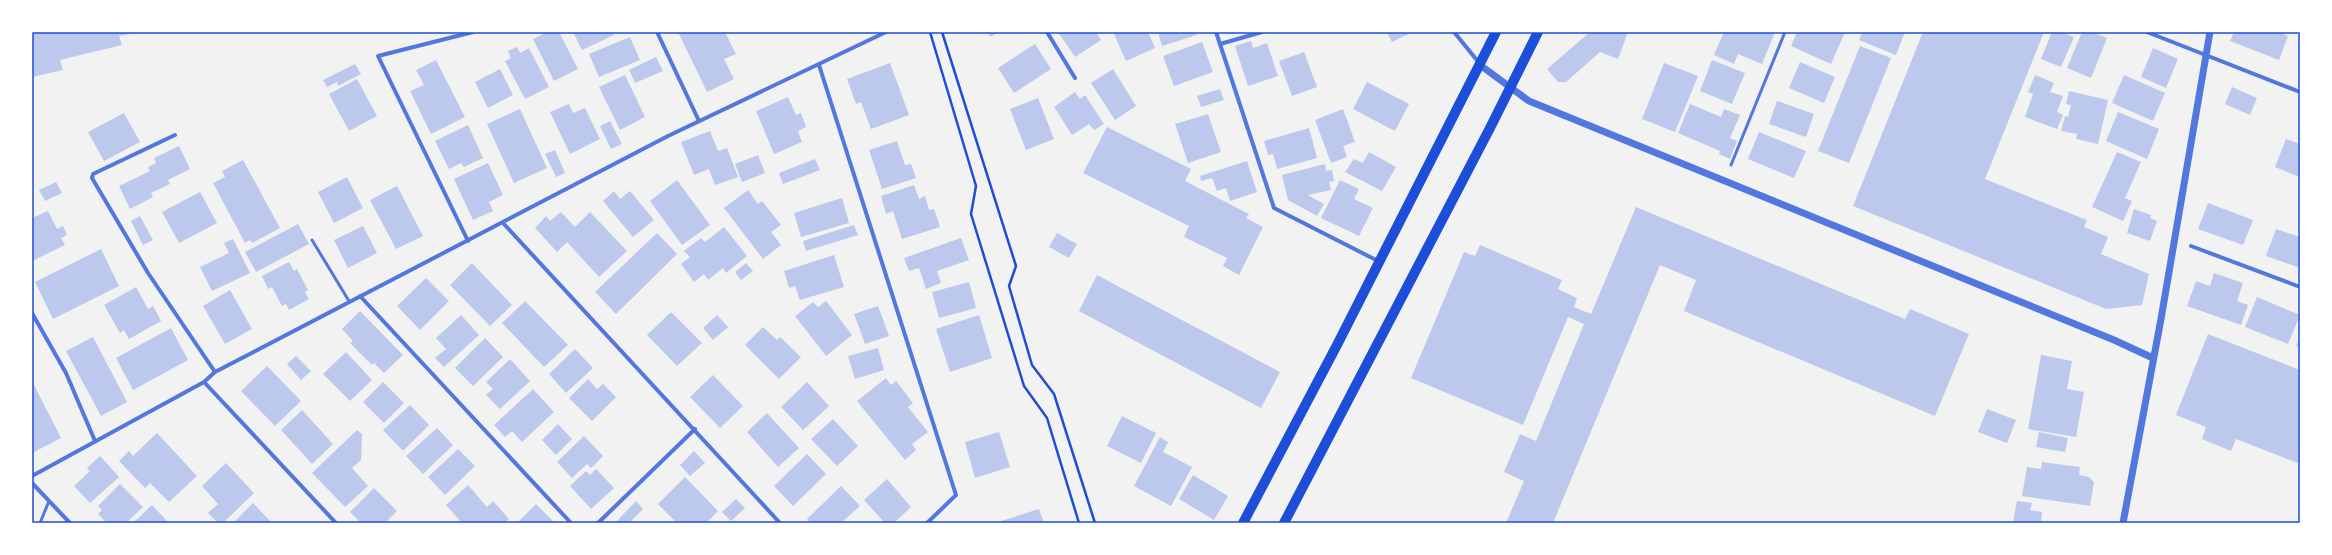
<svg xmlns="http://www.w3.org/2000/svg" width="2332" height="555" viewBox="0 0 2332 555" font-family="'DejaVu Sans',sans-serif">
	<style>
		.building { fill: #bdc9ec }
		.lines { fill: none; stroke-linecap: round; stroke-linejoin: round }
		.path { stroke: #1d4ed8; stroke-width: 2.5 }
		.service { stroke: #5277de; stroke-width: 3 }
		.minor { stroke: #5277de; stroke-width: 4 }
		.tertiary { stroke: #5277de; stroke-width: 7 }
		.primary { stroke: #1d4ed8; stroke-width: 10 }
		.neatline { fill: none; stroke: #1d4ed8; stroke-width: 1.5 }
	</style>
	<rect width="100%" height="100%" fill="#f2f2f2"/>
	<path class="building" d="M 39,32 L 135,32 L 135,33 L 119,36 L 122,45 L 60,60 L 63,70 L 32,77 L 32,34 Z
		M 547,32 L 559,32 L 578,69 L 554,81 L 533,39 Z
		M 573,32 L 612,32 L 614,35 L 582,50 Z
		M 678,32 L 725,32 L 736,54 L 724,59 L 734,79 L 707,92 Z
		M 988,32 L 999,32 L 990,37 Z
		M 1058,32 L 1096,32 L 1101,40 L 1075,57 Z
		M 1113,32 L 1148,32 L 1155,48 L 1126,61 Z
		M 1158,32 L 1196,32 L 1197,35 L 1162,46 Z
		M 1387,32 L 1413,32 L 1392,42 Z
		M 1590,32 L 1628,32 L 1618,59 L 1600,52 L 1566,82 L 1558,82 L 1547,69 Z
		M 1724,32 L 1775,32 L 1762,64 L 1738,54 L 1734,64 L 1714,55 Z
		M 1797,32 L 1845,32 L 1831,64 L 1791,46 Z
		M 1862,32 L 1905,32 L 1896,55 L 1859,40 Z
		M 1923,32 L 2044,32 L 1985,179 L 2087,220 L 2084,227 L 2108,237 L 2101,254 L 2149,274 L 2142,305 L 2106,309 L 1853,206 Z
		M 2052,32 L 2061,32 L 2074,37 L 2061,67 L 2041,59 Z
		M 2082,32 L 2092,32 L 2107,38 L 2091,78 L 2067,68 Z
		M 2234,32 L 2278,32 L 2288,36 L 2279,60 L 2230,41 Z
		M 630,37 L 640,60 L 599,77 L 589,54 Z
		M 1251,41 L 1253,48 L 1267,43 L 1278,76 L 1248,86 L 1235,46 Z
		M 1202,42 L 1213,72 L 1174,86 L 1163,56 Z
		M 1035,44 L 1051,69 L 1014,93 L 998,68 Z
		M 1860,46 L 1891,58 L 1849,163 L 1818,151 Z
		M 517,47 L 520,53 L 529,48 L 549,87 L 525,99 L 505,61 L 511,58 L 508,51 Z
		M 2153,48 L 2178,59 L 2166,88 L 2141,77 Z
		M 1304,52 L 1317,87 L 1292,96 L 1279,61 Z
		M 656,57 L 663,71 L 635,83 L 629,70 Z
		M 436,60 L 465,117 L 431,134 L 410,91 L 424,85 L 416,70 Z
		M 1712,60 L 1745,73 L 1732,104 L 1700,91 Z
		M 1800,62 L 1835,77 L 1824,103 L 1789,88 Z
		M 890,63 L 909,115 L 871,129 L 861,102 L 856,104 L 847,79 Z
		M 1664,63 L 1698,76 L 1675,132 L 1642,119 Z
		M 355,64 L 361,74 L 338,86 L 337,82 L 327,87 L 323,80 Z
		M 500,69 L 513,95 L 488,108 L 475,82 Z
		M 1113,69 L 1136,106 L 1115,120 L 1091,83 Z
		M 625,75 L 645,117 L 620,130 L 599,87 Z
		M 2035,75 L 2054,83 L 2050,92 L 2063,96 L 2057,112 L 2063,115 L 2057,129 L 2025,117 L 2033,94 L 2028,92 Z
		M 2124,75 L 2165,93 L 2153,121 L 2112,103 Z
		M 357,79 L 377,116 L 349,131 L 329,94 Z
		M 1367,82 L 1409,104 L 1395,131 L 1353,109 Z
		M 2232,87 L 2257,98 L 2250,115 L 2225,104 Z
		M 1220,89 L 1224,100 L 1201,107 L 1197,96 Z
		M 2069,91 L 2108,100 L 2098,144 L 2076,139 L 2077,134 L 2061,131 L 2065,116 L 2068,117 L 2071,105 L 2066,104 Z
		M 1075,92 L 1080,99 L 1085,95 L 1104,124 L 1094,130 L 1089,124 L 1072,135 L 1054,107 Z
		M 788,97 L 796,115 L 801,113 L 806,127 L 798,131 L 802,142 L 774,154 L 756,111 Z
		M 1038,98 L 1054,139 L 1026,150 L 1010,109 Z
		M 1777,101 L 1814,114 L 1806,137 L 1769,124 Z
		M 569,104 L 573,113 L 585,108 L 600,139 L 570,154 L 550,112 Z
		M 1690,104 L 1721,117 L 1724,109 L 1740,115 L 1730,138 L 1737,141 L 1730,159 L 1719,154 L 1720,151 L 1678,133 Z
		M 520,109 L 547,168 L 514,183 L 487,124 Z
		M 1343,109 L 1355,142 L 1343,146 L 1347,157 L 1331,163 L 1315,120 Z
		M 2118,112 L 2159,129 L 2147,159 L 2106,141 Z
		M 124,113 L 140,142 L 104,161 L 88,132 Z
		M 1208,114 L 1221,152 L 1188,163 L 1175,124 Z
		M 610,121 L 622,144 L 611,149 L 600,126 Z
		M 468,125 L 483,158 L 464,167 L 461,163 L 449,169 L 435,141 Z
		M 1107,127 L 1191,169 L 1185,181 L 1249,214 L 1246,218 L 1263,227 L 1239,275 L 1223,266 L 1227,258 L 1184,237 L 1189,226 L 1083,173 Z
		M 1309,128 L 1317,158 L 1277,169 L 1273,154 L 1268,155 L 1264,141 Z
		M 710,131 L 718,151 L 727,148 L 738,177 L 715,185 L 709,169 L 694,175 L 681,142 Z
		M 1759,132 L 1806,151 L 1794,178 L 1748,159 Z
		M 2286,139 L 2300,144 L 2300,177 L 2275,167 Z
		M 897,141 L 905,165 L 911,164 L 916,178 L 882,189 L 869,150 Z
		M 179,146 L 190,169 L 168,180 L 170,184 L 151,193 L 153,197 L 130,209 L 119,186 L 150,171 L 148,167 L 156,163 L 154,158 Z
		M 555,150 L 565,173 L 556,177 L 545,154 Z
		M 1369,152 L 1396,167 L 1382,191 L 1345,172 L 1354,159 L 1363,163 Z
		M 2117,152 L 2141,162 L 2125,198 L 2132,201 L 2123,221 L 2092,207 Z
		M 758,155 L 765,173 L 742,182 L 735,164 Z
		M 815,159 L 820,170 L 783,184 L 779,173 Z
		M 243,160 L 280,228 L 252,243 L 250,240 L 245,243 L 213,183 L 225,177 L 222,171 Z
		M 1247,161 L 1257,192 L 1230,201 L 1226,188 L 1217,191 L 1212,178 L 1201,181 L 1200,176 Z
		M 488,163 L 503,195 L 489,202 L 493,211 L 473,220 L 454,179 Z
		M 1325,164 L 1326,171 L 1332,170 L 1334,181 L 1329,182 L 1331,190 L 1308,195 L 1324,204 L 1317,216 L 1288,200 L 1282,175 Z
		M 347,177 L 363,208 L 334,223 L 318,192 Z
		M 677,180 L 710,225 L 682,245 L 650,201 Z
		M 1340,180 L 1359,189 L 1354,199 L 1373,208 L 1359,236 L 1321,218 Z
		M 56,182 L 62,193 L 45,201 L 39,190 Z
		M 914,185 L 919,199 L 925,196 L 929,210 L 934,209 L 940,227 L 902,239 L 893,211 L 886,214 L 881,196 Z
		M 397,186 L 423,236 L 396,249 L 370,200 Z
		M 748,190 L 758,204 L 762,201 L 781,225 L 771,232 L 781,245 L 763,259 L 724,208 Z
		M 614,191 L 620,199 L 630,191 L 654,220 L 633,237 L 603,201 Z
		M 200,192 L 217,223 L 179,243 L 162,212 Z
		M 842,198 L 849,223 L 801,237 L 794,213 Z
		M 2208,203 L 2253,220 L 2243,245 L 2198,229 Z
		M 1636,207 L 1905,319 L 1910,309 L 1969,334 L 1935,416 L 1684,311 L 1696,280 L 1660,265 L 1553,523 L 1506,523 L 1524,481 L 1504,472 L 1520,434 L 1536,441 L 1584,324 L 1568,317 L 1523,425 L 1411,378 L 1464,252 L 1475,256 L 1480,245 L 1562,280 L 1558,289 L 1577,298 L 1574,307 L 1591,314 Z
		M 2134,209 L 2151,215 L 2150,218 L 2157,221 L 2150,241 L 2127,233 Z
		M 48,211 L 57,229 L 63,226 L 67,235 L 61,238 L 65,245 L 32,261 L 32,218 Z
		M 561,212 L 575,227 L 590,212 L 627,251 L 599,277 L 567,242 L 557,252 L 535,228 L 546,216 L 550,221 Z
		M 140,216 L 153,240 L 143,245 L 131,221 Z
		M 298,224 L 309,244 L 256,272 L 245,252 Z
		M 854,225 L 858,235 L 806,251 L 803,241 Z
		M 363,226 L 377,253 L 348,268 L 334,240 Z
		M 724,227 L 747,256 L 726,273 L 723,268 L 708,280 L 704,274 L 694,282 L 681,264 L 690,257 L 684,251 L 701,238 L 705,242 Z
		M 2276,229 L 2300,237 L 2300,268 L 2266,256 Z
		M 657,233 L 677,254 L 616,314 L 595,292 Z
		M 1057,233 L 1077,244 L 1069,258 L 1049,247 Z
		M 961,238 L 969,260 L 937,271 L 941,283 L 926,289 L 919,268 L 909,271 L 904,258 Z
		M 233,239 L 250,273 L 212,291 L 200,267 L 229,253 L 224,243 Z
		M 101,249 L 119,286 L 53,319 L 35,282 Z
		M 834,255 L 844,287 L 800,300 L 795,286 L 789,288 L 784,271 Z
		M 289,262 L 294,271 L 297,269 L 308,290 L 305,292 L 309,299 L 289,310 L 286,304 L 282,306 L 272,287 L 268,289 L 262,276 Z
		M 472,263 L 512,305 L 490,326 L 450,285 Z
		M 746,263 L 753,271 L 741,280 L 735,272 Z
		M 2214,273 L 2243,283 L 2237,301 L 2248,305 L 2241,325 L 2187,306 L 2196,281 L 2210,286 Z
		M 1097,275 L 1280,372 L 1261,408 L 1079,311 Z
		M 426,278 L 449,301 L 420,330 L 397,306 Z
		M 969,282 L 976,308 L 939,318 L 932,292 Z
		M 136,287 L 148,309 L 153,306 L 161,321 L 129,339 L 124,330 L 120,333 L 104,305 Z
		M 230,290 L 252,329 L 225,344 L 203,306 Z
		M 2257,297 L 2300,315 L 2288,344 L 2245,327 Z
		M 525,301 L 568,345 L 544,367 L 502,323 Z
		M 826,301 L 852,335 L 826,356 L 795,316 L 813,302 L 818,307 Z
		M 878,306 L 889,336 L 865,344 L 854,314 Z
		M 360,311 L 403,355 L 384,373 L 374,363 L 372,365 L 350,343 L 353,341 L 342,329 Z
		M 671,312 L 702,343 L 677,366 L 647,335 Z
		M 461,315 L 479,335 L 444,367 L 435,358 L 446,349 L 436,338 Z
		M 717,315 L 728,327 L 713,340 L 703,328 Z
		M 979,315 L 992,358 L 950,372 L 936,329 Z
		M 763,327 L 777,340 L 780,337 L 801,357 L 779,379 L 745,345 Z
		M 171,328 L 188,360 L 133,390 L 116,358 Z
		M 2208,334 L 2300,370 L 2300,464 L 2236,439 L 2231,451 L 2202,439 L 2206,427 L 2176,415 Z
		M 93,337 L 127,402 L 101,416 L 66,351 Z
		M 2300,337 L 2300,348 L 2296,346 Z
		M 485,338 L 503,357 L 473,386 L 455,368 Z
		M 878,348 L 884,370 L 855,379 L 848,356 Z
		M 575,349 L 593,368 L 566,393 L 549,374 Z
		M 346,352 L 372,380 L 350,401 L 323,374 Z
		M 2041,355 L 2072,361 L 2067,389 L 2084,392 L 2076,437 L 2028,429 Z
		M 296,356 L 311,371 L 301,380 L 287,364 Z
		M 510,359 L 530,381 L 500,409 L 486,395 L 493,389 L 486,382 Z
		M 267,366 L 301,401 L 275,426 L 241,391 Z
		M 713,375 L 743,406 L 720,428 L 690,397 Z
		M 886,378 L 891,385 L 896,381 L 913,403 L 908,407 L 928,432 L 912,444 L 916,450 L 905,460 L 857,401 Z
		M 588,379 L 597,389 L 603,384 L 616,397 L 592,421 L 569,398 Z
		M 32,381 L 61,438 L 32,453 Z
		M 383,382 L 404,403 L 384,423 L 363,402 Z
		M 807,382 L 829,406 L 803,430 L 781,407 Z
		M 533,389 L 554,412 L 522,442 L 512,431 L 505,437 L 494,425 Z
		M 410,405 L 429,425 L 403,451 L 383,430 Z
		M 1987,409 L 2016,420 L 2007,443 L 1978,432 Z
		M 302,410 L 333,444 L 312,464 L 281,430 Z
		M 767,413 L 799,448 L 778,467 L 747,432 Z
		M 1122,416 L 1156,433 L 1141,463 L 1107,446 Z
		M 833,419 L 858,446 L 837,466 L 811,439 Z
		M 558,424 L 572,439 L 556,455 L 542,440 Z
		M 437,428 L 453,445 L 423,474 L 406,456 Z
		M 357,430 L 362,434 L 361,460 L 352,468 L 368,486 L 345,507 L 312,473 Z
		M 999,432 L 1010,467 L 975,478 L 965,442 Z
		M 2039,432 L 2068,438 L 2065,452 L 2036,447 Z
		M 157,433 L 197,476 L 169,502 L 150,483 L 145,488 L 119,461 L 129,451 L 133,456 Z
		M 584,436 L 603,456 L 591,468 L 587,464 L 572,478 L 557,462 Z
		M 1160,437 L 1168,442 L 1163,452 L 1192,467 L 1171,506 L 1134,486 Z
		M 458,449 L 475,466 L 445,495 L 428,477 Z
		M 694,451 L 705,463 L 690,476 L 680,465 Z
		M 807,454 L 826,474 L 793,506 L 774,486 Z
		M 100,456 L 119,477 L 90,503 L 74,486 L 90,471 L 87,468 Z
		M 2042,462 L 2080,467 L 2079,475 L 2089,477 L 2094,482 L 2090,506 L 2022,496 L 2027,467 L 2041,469 Z
		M 226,463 L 254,493 L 223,523 L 218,523 L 208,513 L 218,504 L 202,486 Z
		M 596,469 L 614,488 L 591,509 L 570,486 L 586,471 L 590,475 Z
		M 1193,475 L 1228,496 L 1214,520 L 1179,499 Z
		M 685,477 L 718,511 L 706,523 L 677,523 L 658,504 Z
		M 887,479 L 911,507 L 894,523 L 885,523 L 864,500 Z
		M 120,484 L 143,507 L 126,523 L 107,523 L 98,514 L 102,510 L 98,506 Z
		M 468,485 L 487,507 L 493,501 L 509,519 L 504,523 L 462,523 L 446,505 Z
		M 841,486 L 860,506 L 841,523 L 811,523 L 807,519 Z
		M 374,488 L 397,511 L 385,523 L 361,523 L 350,512 Z
		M 736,499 L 745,508 L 731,521 L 722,512 Z
		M 636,501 L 643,509 L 629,523 L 615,523 Z
		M 2017,501 L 2032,503 L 2030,510 L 2042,512 L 2041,523 L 2013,523 Z
		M 253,503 L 272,523 L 233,523 Z
		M 536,504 L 554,522 L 517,523 Z
		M 152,505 L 169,523 L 133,523 Z
		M 1039,509 L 1044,523 L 1001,523 L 1001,521 Z"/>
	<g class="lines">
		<path class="path" d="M 930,32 L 976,186 L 971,214 L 1024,386 L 1047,418 L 1079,523
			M 942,32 L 1016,266 L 1009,286 L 1032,365 L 1054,394 L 1095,523"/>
		<path class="service" d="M 1731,165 L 1785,32
			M 312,240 L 349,301
			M 40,523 L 49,501"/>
		<path class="minor" d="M 657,32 L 699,121
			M 1047,32 L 1075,78
			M 1216,32 L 1274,208 L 1378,261
			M 1454,32 L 1480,64
			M 2147,32 L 2300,92
			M 1220,44 L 1262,32
			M 819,65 L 956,495 L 927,523
			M 175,135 L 93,174 L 92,178 L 148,273 L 215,372
			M 503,223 L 780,523
			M 468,241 L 378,56 L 473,32
			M 2191,246 L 2300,287
			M 360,296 L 571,523
			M 32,313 L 66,373 L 95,441
			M 204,382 L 336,523
			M 32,476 L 204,382 L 215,372 L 668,136 L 886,32
			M 32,483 L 70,523
			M 598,523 L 695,429"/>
		<path class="tertiary" d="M 1480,65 L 1529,101 L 2114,340 L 2153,358
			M 2123,523 L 2161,319 L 2210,32"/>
		<path class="primary" d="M 1243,523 L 1337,345 L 1496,32
			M 1284,523 L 1490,128 L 1538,32"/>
	</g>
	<rect width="2332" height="555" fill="none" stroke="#ffffff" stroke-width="66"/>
	<rect x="33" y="33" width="2266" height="489" class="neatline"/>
</svg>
